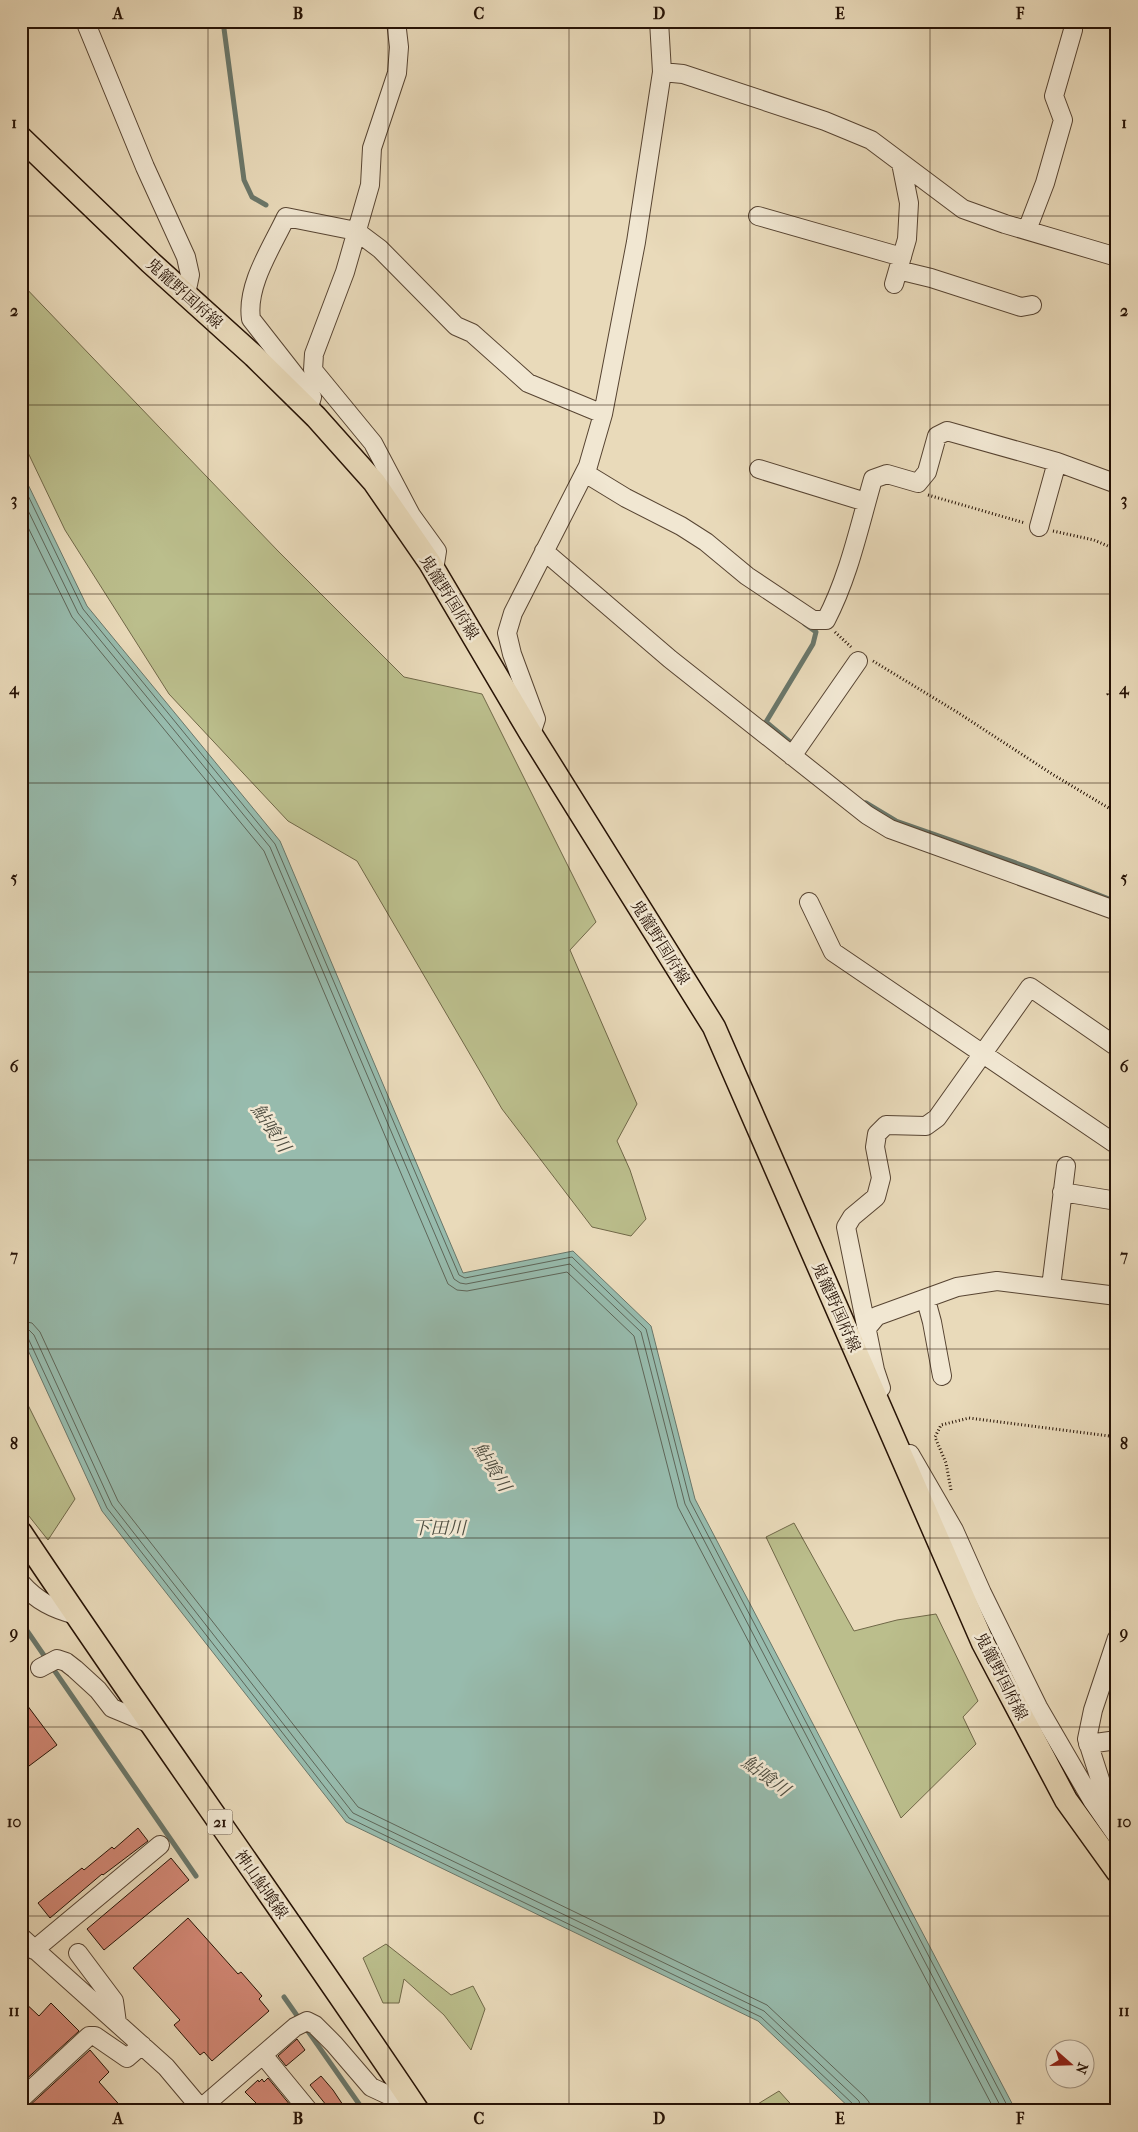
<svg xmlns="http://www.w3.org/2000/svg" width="1138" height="2132" viewBox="0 0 1138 2132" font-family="'IM FELL French Canon','Noto Serif JP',serif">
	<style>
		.green { fill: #bbbe8c; stroke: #706848 }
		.water { fill: #97bbad; stroke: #6a776a }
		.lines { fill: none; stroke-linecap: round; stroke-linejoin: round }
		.shore { stroke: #5e6659; stroke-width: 1 }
		.stream { stroke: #6a776a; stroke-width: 5 }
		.building { fill: #d28775; stroke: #261205 }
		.minor-casing { stroke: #574432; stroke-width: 20 }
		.major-casing { stroke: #261205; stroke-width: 25 }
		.path { stroke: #261205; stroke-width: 3; stroke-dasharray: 1 2.5; stroke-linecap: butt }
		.minor { stroke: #f1e7d2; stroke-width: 18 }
		.major { stroke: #e9daba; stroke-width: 22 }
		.grid { fill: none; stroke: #261205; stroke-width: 1; stroke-opacity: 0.55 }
		.labels { text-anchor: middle; stroke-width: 5; stroke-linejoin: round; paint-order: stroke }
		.shield { fill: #f1e7d2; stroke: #635242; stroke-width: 1 }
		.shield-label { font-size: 15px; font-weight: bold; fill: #261205 }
		.street-label { font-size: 16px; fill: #261205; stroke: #f1e7d2 }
		.water-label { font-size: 18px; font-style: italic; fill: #4e4d40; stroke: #f1e7d2 }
		.neatline { fill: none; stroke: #261205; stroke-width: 2 }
		.grid-label { font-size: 16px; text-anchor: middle; font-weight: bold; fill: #261205 }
	</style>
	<rect width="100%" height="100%" fill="#e9daba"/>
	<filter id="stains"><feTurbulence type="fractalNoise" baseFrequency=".004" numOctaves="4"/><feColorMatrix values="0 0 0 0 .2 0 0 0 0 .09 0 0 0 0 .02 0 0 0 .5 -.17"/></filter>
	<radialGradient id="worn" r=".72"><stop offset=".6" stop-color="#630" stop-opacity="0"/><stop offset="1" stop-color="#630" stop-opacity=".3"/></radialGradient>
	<path class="green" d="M 21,283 L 278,551 L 404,677 L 482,694 L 596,922 L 570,950 L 637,1104 L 617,1141 L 630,1170 L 646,1219 L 631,1236 L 592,1227 L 502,1109 L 357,861 L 288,821 L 169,694 L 65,530 L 21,438 Z
		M 21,1391 L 75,1499 L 48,1540 L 21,1506 Z
		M 794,1523 L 854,1631 L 897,1620 L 936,1614 L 978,1701 L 963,1717 L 976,1744 L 901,1818 L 766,1537 Z
		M 386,1944 L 451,1995 L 473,1986 L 485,2009 L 471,2050 L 444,2015 L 404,1979 L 399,2003 L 383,2003 L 363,1958 Z
		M 779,2091 L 797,2111 L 749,2111 L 748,2110 Z"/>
	<path class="water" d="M 21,470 L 87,606 L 280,841 L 463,1273 L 573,1251 L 651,1326 L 695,1499 L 1016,2111 L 853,2111 L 758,2021 L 346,1822 L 102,1511 L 21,1335 Z"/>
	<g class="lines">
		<path class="shore" d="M 21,481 L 83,609 L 275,844 L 459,1275 L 465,1278 L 572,1257 L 646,1329 L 690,1501 L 1010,2111
			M 21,496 L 78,613 L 270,847 L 454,1279 L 460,1283 L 466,1284 L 570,1264 L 641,1332 L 685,1504 L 1003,2111
			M 21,513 L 72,617 L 264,851 L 448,1284 L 457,1290 L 467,1291 L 567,1272 L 634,1336 L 678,1507 L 995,2111
			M 21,1321 L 32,1323 L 40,1332 L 118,1501 L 358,1807 L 767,2005 L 864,2096 L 869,2102 L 870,2111
			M 21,1328 L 29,1330 L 34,1335 L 112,1505 L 353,1813 L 764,2011 L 859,2101 L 862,2111
			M 21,1335 L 28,1338 L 107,1508 L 349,1818 L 761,2017 L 854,2105 L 856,2111"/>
		<path class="stream" d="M 223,21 L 244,180 L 252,197 L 266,205
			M 1079,21 L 1117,27
			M 790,742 L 766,722 L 813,644 L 816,632 L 805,624
			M 866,803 L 896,821 L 1033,869 L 1109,899
			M 21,1622 L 196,1876
			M 284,1997 L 364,2111"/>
	</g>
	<path class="building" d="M 21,1697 L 57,1745 L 21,1772 Z
		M 138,1828 L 148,1841 L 103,1875 L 102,1874 L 50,1918 L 38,1903 L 82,1868 L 84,1870 L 112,1847 L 114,1849 Z
		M 171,1858 L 189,1880 L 104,1950 L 87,1929 Z
		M 188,1918 L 238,1974 L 241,1972 L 262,1996 L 259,1999 L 269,2011 L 212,2061 L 204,2052 L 200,2055 L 174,2025 L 180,2020 L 133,1968 Z
		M 21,1999 L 39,2016 L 51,2003 L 79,2031 L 21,2084 Z
		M 297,2039 L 305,2050 L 286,2066 L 278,2056 Z
		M 90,2050 L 109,2072 L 99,2082 L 125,2111 L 21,2111 L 28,2107 Z
		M 321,2076 L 333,2090 L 347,2111 L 331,2111 L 310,2085 Z
		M 268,2078 L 295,2111 L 264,2111 L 245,2092 L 258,2080 L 259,2082 L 262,2079 L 264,2082 Z"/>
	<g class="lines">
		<g class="minor-casing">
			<path id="minor" d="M 85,21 L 145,167 L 186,257 L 190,275 L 186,294
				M 396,21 L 399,47 L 397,73 L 372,148 L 370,185 L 345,272 L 314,354 L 313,370 L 373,443 L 411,515 L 437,551 L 434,570
				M 662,72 L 683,74 L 825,121 L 871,140 L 963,209 L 1005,224 L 1117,257
				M 758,216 L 902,257
				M 1027,230 L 1045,183 L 1063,120 L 1054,96 L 1073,30
				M 898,270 L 931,278 L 1021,307 L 1032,305
				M 894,284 L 907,239 L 909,203 L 901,163
				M 308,410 L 312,397 L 251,319 C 246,285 272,247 286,217 L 356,231 L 380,249 L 456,326 L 472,333 L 528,383 L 603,414
				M 759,469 L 866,502
				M 585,473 L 626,498 L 681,526 L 706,542 L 747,576 L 813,620 L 826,620 C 849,576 859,527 873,479 L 887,474 L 918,483 L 927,472 L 937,436 L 947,431 L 1057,462 L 1117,484
				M 1039,527 L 1057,462
				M 544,551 L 670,659 L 867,815 L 890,829 L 1117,911
				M 531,734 L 536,719 L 512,654 L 507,633 L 513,613 L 588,466 L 603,414 L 636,242 L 662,72 L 659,21
				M 792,756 L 858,661
				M 809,902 L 833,952 L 1117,1145
				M 1062,1192 L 1117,1201
				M 1051,1287 L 1066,1166
				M 926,1300 L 932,1322 L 942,1376
				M 867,1328 L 877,1316 L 957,1287 L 997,1281 L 1117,1296
				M 881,1388 L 875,1370 L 846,1227 L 852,1217 L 876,1197 L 881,1178 L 875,1147 L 877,1134 L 886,1125 L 926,1126 L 937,1118 L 1030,987 L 1117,1047
				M 910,1454 L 954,1530 L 982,1593 L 1038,1707 L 1092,1800 L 1117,1836
				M 21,1583 C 37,1601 53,1609 76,1615
				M 1117,1638 L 1093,1710 L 1087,1739 L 1105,1795 L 1117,1816
				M 40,1668 L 57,1659 L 66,1662 L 75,1669 L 98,1690 L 112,1708 L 153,1725
				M 1088,1744 L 1117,1740
				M 21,1937 L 166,2067 L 203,2111
				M 34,1950 L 160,1845
				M 78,1953 L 114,2001 L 117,2023
				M 263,2055 L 309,2111
				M 21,2099 L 89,2036 L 95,2036 L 127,2058 L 142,2045
				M 201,2108 L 295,2027 L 307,2021 L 315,2025 L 334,2044 L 371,2087 L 416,2108"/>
		</g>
		<g class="major-casing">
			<path id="major" d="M 21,138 L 150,262 L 254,356 L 316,417 L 374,482 L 430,563 L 531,734 L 714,1027 L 983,1643 L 1066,1800 L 1117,1871
				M 21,1533 C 151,1728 288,1917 418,2111"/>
		</g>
		<path class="path" d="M 928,495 L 1025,523
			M 1053,531 L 1094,540 L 1117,550
			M 835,632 L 851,647
			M 873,661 L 957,712 L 1052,774 L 1117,813
			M 1117,683 L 1108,694 L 1117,703
			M 951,1490 L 946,1463 L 935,1437 L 941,1425 L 969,1418 L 1117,1437"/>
		<use href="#minor" class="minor"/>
		<use href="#major" class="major"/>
	</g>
	<path class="grid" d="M 208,21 L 208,2111M 388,21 L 388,2111M 569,21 L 569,2111M 750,21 L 750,2111M 930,21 L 930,2111M 21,216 L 1117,216M 21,405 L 1117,405M 21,594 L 1117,594M 21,783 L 1117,783M 21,972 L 1117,972M 21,1160 L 1117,1160M 21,1349 L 1117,1349M 21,1538 L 1117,1538M 21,1727 L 1117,1727M 21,1916 L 1117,1916"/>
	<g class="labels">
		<rect class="shield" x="207.5" y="1809.5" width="25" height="25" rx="4"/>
		<g class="shield-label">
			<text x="220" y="1827">21</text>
		</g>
		<g class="street-label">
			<text transform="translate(185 293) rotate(42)" y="6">鬼籠野国府線</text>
			<text transform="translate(450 597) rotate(58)" y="6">鬼籠野国府線</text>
			<text transform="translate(661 942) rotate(58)" y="6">鬼籠野国府線</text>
			<text transform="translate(837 1307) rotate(66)" y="6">鬼籠野国府線</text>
			<text transform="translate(1002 1676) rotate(63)" y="6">鬼籠野国府線</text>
			<text transform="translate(262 1884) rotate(55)" y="6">神山鮎喰線</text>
		</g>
		<g class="water-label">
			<text transform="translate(271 1128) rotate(56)" y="6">鮎喰川</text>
			<text transform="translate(492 1467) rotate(58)" y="6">鮎喰川</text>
			<text x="439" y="1534">下田川</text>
			<text transform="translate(766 1776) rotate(37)" y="6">鮎喰川</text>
		</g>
	</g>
	<rect width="1138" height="2132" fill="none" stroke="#e9daba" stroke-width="55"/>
	<g transform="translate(1070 2064) rotate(110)"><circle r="24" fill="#f1e7d2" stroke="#a09280"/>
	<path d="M0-4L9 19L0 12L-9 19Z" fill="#8f2418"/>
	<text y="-8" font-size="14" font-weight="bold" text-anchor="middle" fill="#261205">N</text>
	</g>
	<rect x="28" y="28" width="1082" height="2076" class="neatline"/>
	<g class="grid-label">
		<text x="118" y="19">A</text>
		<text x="298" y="19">B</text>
		<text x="479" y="19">C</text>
		<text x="659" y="19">D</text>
		<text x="840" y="19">E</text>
		<text x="1020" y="19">F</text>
		<text x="14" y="128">1</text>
		<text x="1124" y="128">1</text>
		<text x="14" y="316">2</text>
		<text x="1124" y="316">2</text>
		<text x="14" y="505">3</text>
		<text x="1124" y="505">3</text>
		<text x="14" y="694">4</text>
		<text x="1124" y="694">4</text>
		<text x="14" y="883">5</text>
		<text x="1124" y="883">5</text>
		<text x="14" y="1072">6</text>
		<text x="1124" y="1072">6</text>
		<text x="14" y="1261">7</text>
		<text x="1124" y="1261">7</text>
		<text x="14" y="1449">8</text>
		<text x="1124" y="1449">8</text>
		<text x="14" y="1638">9</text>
		<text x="1124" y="1638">9</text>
		<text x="14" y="1827">10</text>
		<text x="1124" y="1827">10</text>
		<text x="14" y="2016">11</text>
		<text x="1124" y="2016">11</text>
		<text x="118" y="2124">A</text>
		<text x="298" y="2124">B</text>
		<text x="479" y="2124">C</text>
		<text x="659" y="2124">D</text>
		<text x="840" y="2124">E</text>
		<text x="1020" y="2124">F</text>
	</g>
	<rect width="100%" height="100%" filter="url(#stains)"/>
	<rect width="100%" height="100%" fill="url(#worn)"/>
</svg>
